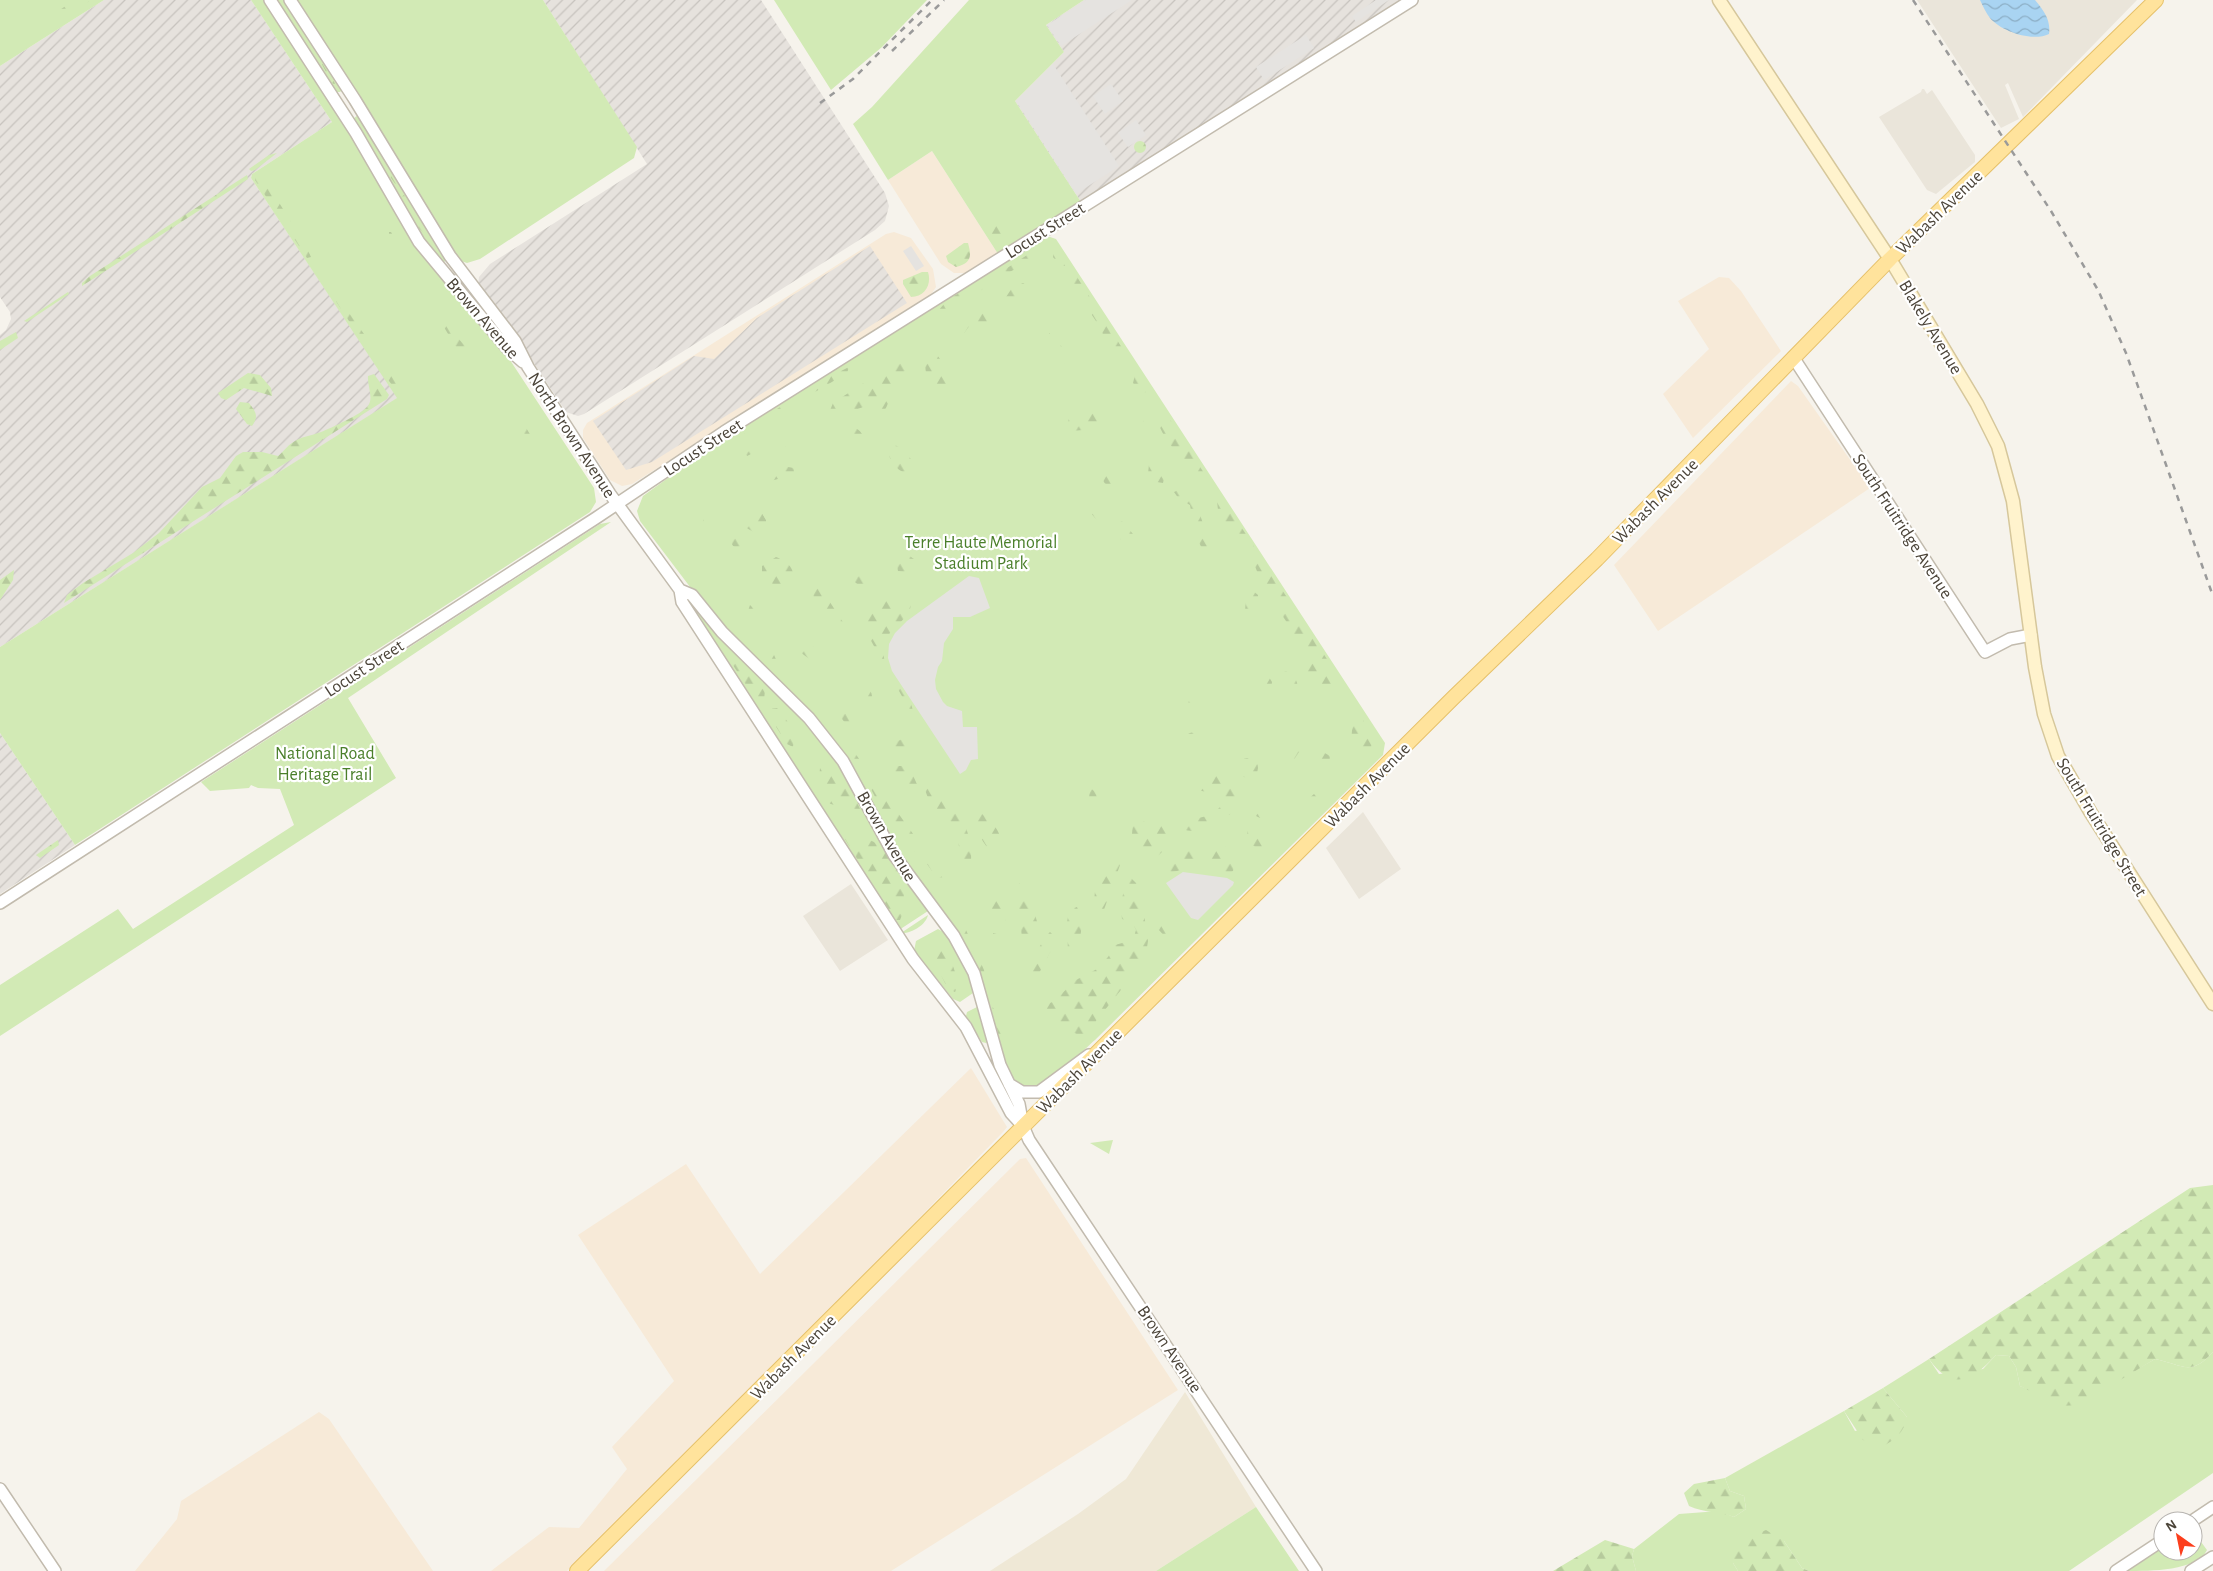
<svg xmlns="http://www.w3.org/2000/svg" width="2213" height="1571" viewBox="0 0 2213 1571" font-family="'Alegreya Sans',sans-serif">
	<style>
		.residential { fill: #eae5da }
		.commercial { fill: #f7ead8 }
		.industrial { fill: url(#industrial-furrows) }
		.education { fill: #efe8d6 }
		.green { fill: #d2eab5 }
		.forest { fill: url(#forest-firs) }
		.parking { fill: #e5e3e0 }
		.water { fill: url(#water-waves) }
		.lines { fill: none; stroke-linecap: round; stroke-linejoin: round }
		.tertiary-casing { stroke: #c2bbae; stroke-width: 14 }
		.secondary-casing { stroke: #d6c79b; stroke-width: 15 }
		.primary-casing { stroke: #e6c16a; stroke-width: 16 }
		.tertiary { stroke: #fff; stroke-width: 11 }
		.secondary { stroke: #fff3cd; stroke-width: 12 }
		.primary { stroke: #ffe39c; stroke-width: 14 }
		.rail { stroke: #9a9a9a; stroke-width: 2.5; stroke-dasharray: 6 6; stroke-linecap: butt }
		.labels { text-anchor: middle; stroke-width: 4.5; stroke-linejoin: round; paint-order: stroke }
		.street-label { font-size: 18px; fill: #4b4439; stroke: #fff }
		.park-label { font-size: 18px; fill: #4a7f2a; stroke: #fff }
	</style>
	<defs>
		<pattern id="industrial-furrows" width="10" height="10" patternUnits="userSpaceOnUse" patternTransform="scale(1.25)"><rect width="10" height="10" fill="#e6e2dd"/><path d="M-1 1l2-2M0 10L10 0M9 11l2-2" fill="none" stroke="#c7c3be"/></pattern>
		<pattern id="forest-firs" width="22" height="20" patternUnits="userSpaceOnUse" patternTransform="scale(1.25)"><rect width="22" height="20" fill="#d2eab5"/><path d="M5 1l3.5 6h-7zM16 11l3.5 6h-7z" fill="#b6ca9c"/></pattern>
		<pattern id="water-waves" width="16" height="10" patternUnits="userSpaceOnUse" patternTransform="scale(1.25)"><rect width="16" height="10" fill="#a9d4f2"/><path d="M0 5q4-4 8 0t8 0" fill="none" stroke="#8caec5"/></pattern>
	</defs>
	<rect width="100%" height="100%" fill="#f6f3ec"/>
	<path class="residential" d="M 1917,0 L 2137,0 L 2023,117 L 2008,83 L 2005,85 L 2019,119 L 2001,128 Z
		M 1922,89 L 1924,89 L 1927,94 L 1932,90 L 1975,155 L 1975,162 L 1936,194 L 1927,190 L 1879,117 L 1921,92 Z
		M 1363,812 L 1401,869 L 1359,899 L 1326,848 Z
		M 851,884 L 888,940 L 840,971 L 803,916 Z"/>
	<path class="commercial" d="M 932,151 L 998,254 L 966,273 L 954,273 L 941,264 L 888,180 Z
		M 894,232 L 911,238 L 933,269 L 936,287 L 928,299 L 632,484 L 622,486 L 610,480 L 583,438 L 583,430 L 587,423 L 886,234 Z
		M 1719,277 L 1729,278 L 1741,291 L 1781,351 L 1693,438 L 1663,394 L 1709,349 L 1678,301 Z
		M 1791,381 L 1798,386 L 1870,488 L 1658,631 L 1614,565 Z
		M 971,1068 L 1007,1127 L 1003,1132 L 821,1319 L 567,1571 L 491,1571 L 549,1527 L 579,1528 L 627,1469 L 612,1447 L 674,1381 L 578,1235 L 686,1164 L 760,1274 Z
		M 1026,1158 L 1178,1390 L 891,1571 L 604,1571 L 1020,1159 Z
		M 319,1412 L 329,1419 L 433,1571 L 135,1571 L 177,1519 L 181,1501 Z"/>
	<path class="industrial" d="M 104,0 L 251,0 L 332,122 L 252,174 L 251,178 L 398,398 L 0,647 L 0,335 L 6,330 L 11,319 L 10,312 L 0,297 L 0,66 Z
		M 543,0 L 761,0 L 885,193 L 889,206 L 885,221 L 875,230 L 584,414 L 578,416 L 566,412 L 524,348 L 478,285 L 479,277 L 490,264 L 647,164 Z
		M 1084,0 L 1400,0 L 1081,202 L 1015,101 L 1064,52 L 1046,25 Z
		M 870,246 L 907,303 L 652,462 L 626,470 L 593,421 L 694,356 L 714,359 L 757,318 Z
		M 0,733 L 75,845 L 0,894 Z"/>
	<path class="education" d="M 1185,1392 L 1256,1507 L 1156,1571 L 990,1571 L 1078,1514 L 1126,1479 Z"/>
	<path class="green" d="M 0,0 L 104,0 L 0,66 Z
		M 251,0 L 266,0 L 331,99 L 404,226 L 504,351 L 594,488 L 596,502 L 590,512 L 75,845 L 0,733 L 0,647 L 397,398 L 251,178 L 252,174 L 332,122 Z
		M 274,0 L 285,0 L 342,90 L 340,92 L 335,92 Z
		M 294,0 L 543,0 L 637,147 L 634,158 L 480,259 L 467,263 L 461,261 Z
		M 774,0 L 927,0 L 882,47 L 831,90 Z
		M 969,0 L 1084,0 L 1046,25 L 1064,52 L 1015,101 L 1081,202 L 998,254 L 932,151 L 888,180 L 853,124 L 872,107 Z
		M 358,115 L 447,259 L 443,263 L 424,244 L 353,119 Z
		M 1047,236 L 1056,239 L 1385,743 L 1383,755 L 1095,1040 C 1082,1051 1048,1087 1033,1088 C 1021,1090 1014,1081 1007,1072 L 983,989 L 887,833 L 861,781 L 845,757 L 706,608 L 640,521 L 637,511 L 643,496 L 729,434 Z
		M 611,522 L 348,698 L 396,778 L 0,1036 L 0,985 L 118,909 L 133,929 L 294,825 L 280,789 L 258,788 L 251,785 L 249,788 L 210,791 L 201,782 L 600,524 Z
		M 685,595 L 827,745 L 928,911 L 899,930 L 684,597 Z
		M 928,915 C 926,925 911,934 901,933 Z
		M 938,929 L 947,934 L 974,986 L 973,993 L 960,1002 L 953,999 L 914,951 L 916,941 Z
		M 979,1006 L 988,1041 L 986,1043 L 982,1042 L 966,1016 L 967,1012 Z
		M 1113,1140 L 1109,1154 L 1090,1143 Z
		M 2213,1352 L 2213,1473 L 2069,1571 L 1809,1571 L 1802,1568 L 1784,1541 L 1733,1563 L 1738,1571 L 1636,1571 L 1632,1556 L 1634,1549 L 1679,1514 L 1719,1511 L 1734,1517 L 1746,1509 L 1744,1496 L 1730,1491 L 1725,1478 L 1844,1411 L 1855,1431 L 1907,1417 L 1883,1388 L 1929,1359 L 1939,1374 L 1983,1369 L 1996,1355 L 2009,1356 L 2016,1367 L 2020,1386 L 2033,1391 L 2134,1371 L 2155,1359 C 2184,1365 2190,1377 2213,1352 Z
		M 1256,1507 L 1299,1571 L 1156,1571 Z
		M 2193,1531 L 2207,1550 C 2197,1571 2150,1571 2127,1571 L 2163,1547 L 2163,1551 L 2193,1551 Z"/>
	<path class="forest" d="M 75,0 L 91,0 L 69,14 L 58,18 L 55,16 L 55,13 Z
		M 314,50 L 319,55 L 338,89 L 334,86 Z
		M1134 147a6 6 0 1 1 12 0a6 6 0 1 1-12 0Z
		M 277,153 L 255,170 L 251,171 L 249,169 L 269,155 Z
		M 383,160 L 388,164 L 401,188 L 398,188 L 380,162 Z
		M 260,172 L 306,246 L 311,257 L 307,258 L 255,180 L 256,173 Z
		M 247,175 L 248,179 L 82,286 L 82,283 L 90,276 Z
		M 404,195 L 423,224 L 425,234 C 415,226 403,209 400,198 Z
		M 996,224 L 1003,229 L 1005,237 L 994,241 L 985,230 L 988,225 Z
		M 389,232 L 391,232 L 404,256 L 389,241 Z
		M 964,243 L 968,243 C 972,257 971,263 956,267 L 948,262 L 946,256 Z
		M 1038,248 L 1040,252 L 1028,262 L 1006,274 L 1004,270 Z
		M 1054,251 L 1061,254 L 1065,266 L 1059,265 L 1053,257 Z
		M 922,272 L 928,272 C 932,284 925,297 911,297 L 903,284 L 903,280 Z
		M 1071,274 L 1077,277 L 1124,351 L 1126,361 L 1112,357 L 1100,327 L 1067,278 Z
		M 991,277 C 982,295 961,305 944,316 L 937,313 C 948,295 973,286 991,277 Z
		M 325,279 L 364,334 L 377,358 L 372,356 L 322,280 Z
		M 1023,283 L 1026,285 L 1014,299 L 1006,297 L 1012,288 Z
		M 68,292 L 69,294 L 27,322 L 24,321 Z
		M 983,310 L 991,314 L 994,323 L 988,326 L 973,321 L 962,336 L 956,332 L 970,317 Z
		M 435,312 L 465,346 L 468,354 L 457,349 Z
		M 16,332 L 18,338 L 0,350 L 0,341 Z
		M 1049,333 C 1058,341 1069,351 1065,364 L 1060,364 C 1055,354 1049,345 1049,333 Z
		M 881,344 L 885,345 L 885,349 L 869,361 L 863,358 Z
		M 932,348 L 948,370 L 954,385 L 949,394 L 934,394 L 928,388 L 923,350 Z
		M 899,360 L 905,360 L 908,364 C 905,373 898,380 894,388 C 887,403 889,408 877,419 L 873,411 L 866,406 L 835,417 L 829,413 L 833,403 Z
		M 849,367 L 847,373 L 815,392 L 812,389 L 825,379 Z
		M 382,368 L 391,372 L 401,390 L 396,390 L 382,372 Z
		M 248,373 L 260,375 L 271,388 L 272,396 L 244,388 L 226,400 L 221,398 L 218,393 Z
		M 374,374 L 389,395 L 387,399 L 64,603 L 67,595 L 83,583 L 133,553 L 159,533 L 202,487 L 220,478 L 236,456 L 243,452 L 262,452 L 278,456 C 283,452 287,446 292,443 C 301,436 311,436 321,432 C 331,428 362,414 368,406 C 374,398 367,385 368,376 Z
		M 1135,375 L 1142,377 L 1147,386 L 1145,393 L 1140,391 L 1133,383 Z
		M 801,395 L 800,400 L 771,419 L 770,413 Z
		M 240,402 L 249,403 C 256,412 259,416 252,426 L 247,424 L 236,409 Z
		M 1099,408 L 1107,411 L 1107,418 L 1083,430 L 1071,431 L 1068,422 L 1070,414 Z
		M 1124,409 C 1134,410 1143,415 1145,426 L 1126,417 Z
		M 1159,409 L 1164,410 L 1209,481 L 1209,486 L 1201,486 C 1197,480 1195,473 1191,469 C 1175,451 1160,436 1155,412 Z
		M 522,421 L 540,451 L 536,450 L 520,428 Z
		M 843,424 C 857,427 862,430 866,443 L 860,446 L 843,430 Z
		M 744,433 L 751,454 L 747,456 L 739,441 L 740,434 Z
		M 776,437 L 783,442 L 787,449 L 782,451 L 771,443 L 769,438 Z
		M 895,445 L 906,451 L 913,463 L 911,470 L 907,474 C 895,469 889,461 888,449 Z
		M 1155,461 C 1162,468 1166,473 1163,483 L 1157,482 L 1148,474 L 1149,464 Z
		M 788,467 L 794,468 L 794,472 L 785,477 L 767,482 L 765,477 Z
		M1103 479a6 6 0 1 1 12 0a6 6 0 1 1-12 0Z
		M 1181,489 L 1195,500 L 1212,550 L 1211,556 C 1196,550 1193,520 1190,505 L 1179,499 L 1174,492 Z
		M 1220,499 L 1225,502 L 1334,670 C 1338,682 1340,688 1330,698 L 1319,697 L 1320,680 L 1306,673 L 1303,652 L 1289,635 L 1286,621 L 1265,590 L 1248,550 L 1226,524 L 1218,510 L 1217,501 Z
		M 1090,503 L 1097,503 L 1110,521 L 1106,525 L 1101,525 L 1090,512 Z
		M 759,508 L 766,520 L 766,532 L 759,535 L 743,526 L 743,518 L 753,509 Z
		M688 518a8 8 0 1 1 16 0a8 8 0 1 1-16 0Z
		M 1122,521 L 1138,540 L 1136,546 L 1129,545 L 1116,536 L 1115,525 Z
		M731.5 542a5.5 5.5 0 1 1 11 0a5.5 5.5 0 1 1-11 0Z
		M 905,553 L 914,559 L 915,569 L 908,573 L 898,571 L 895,556 Z
		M 776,557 C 790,563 793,567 795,583 L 785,587 L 762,581 L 762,566 Z
		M 14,570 L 13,580 L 0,600 L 0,580 Z
		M 850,574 L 863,575 L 870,581 L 867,587 L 860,586 L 848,577 Z
		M 816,585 L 822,590 L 854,639 L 850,640 C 836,629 804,605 816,585 Z
		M 1252,590 L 1258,595 L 1258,608 L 1253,615 L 1245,612 L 1246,597 Z
		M 873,597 L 894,600 L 911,605 C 908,625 878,630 884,658 C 888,678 915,695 913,716 L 865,630 L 864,600 Z
		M 750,605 C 758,611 758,619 757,627 L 752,625 L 748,611 Z
		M 796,636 L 809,642 L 817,651 L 816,660 L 812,661 L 800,652 L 793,642 Z
		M 724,645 L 765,689 L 764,701 L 756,700 L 721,647 Z
		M 771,648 L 785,680 C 777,676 769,666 762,659 Z
		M 1286,671 L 1295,677 L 1298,686 L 1283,682 L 1279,674 Z
		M 1267,674 L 1272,682 L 1271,690 L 1264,692 L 1260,678 Z
		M 801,689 L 810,695 L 818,711 L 798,694 Z
		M858 696a7 7 0 1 1 14 0a7 7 0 1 1-14 0Z
		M1185 697a6 6 0 1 1 12 0a6 6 0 1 1-12 0Z
		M 836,703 L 843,708 L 851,724 L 849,728 L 836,711 Z
		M 777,708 C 787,720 796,730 793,747 L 787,744 L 768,714 L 769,709 Z
		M 1357,718 L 1363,720 C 1371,734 1375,742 1368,758 L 1361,761 C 1353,747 1347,732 1357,718 Z
		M1186.5 738a5.5 5.5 0 1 1 11 0a5.5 5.5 0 1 1-11 0Z
		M 912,735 L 919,739 L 919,744 C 910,754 903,755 890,754 L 888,745 Z
		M 1309,737 L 1293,761 L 1288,765 L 1284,763 L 1298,745 Z
		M 852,749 L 944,877 L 937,878 L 927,864 L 891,827 L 863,774 L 846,750 Z
		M 1323,752 L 1330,756 L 1329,766 L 1321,769 L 1315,760 Z
		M1238 768a10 10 0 1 1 20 0a10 10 0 1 1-20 0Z
		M 827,764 L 835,765 L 842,771 L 861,811 L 852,809 L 846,803 L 834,805 L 828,803 L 819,780 L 820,768 Z
		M 896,766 L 909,766 L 919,789 L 919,797 L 912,799 L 904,782 L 893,772 Z
		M 1217,771 C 1237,775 1243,790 1237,809 L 1229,815 L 1218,816 L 1216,811 L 1226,801 L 1222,795 L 1197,790 L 1194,783 L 1205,775 Z
		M 929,785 C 935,792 940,800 947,806 C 951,810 956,811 959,815 C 970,828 974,858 969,872 L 963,865 L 955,828 L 950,821 L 930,803 L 925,790 Z
		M 1090,788 L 1096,792 L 1098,803 L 1096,808 L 1092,807 L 1089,798 Z
		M 1314,794 L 1320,801 L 1319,809 L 1312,813 L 1306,801 Z
		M 1253,797 L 1262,802 L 1265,814 L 1260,818 L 1254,815 L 1250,805 Z
		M 978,811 C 991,819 1013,842 992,853 C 981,841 973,827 978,811 Z
		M 1207,816 L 1213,819 L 1212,824 C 1202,832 1197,832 1185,830 L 1184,827 L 1194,819 Z
		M 832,818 C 840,822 842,828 848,834 C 856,839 867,838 874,842 C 887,850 907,881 913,895 L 904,891 L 904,910 L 900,920 L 895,920 L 890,912 Z
		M 1142,821 L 1152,824 L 1166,822 C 1167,836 1170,848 1156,857 L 1143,850 L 1132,834 L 1133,822 Z
		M 1248,825 L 1254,828 L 1263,847 L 1259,849 C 1249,845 1245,835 1248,825 Z
		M 58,840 L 59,845 L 40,858 L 36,855 Z
		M 1215,844 L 1225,846 L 1235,862 L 1233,871 L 1227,875 L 1216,871 L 1207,862 L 1208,851 Z
		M 1189,845 L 1198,848 L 1199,858 L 1190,868 L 1164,874 L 1158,872 L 1156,868 L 1174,860 L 1179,851 Z
		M 1115,859 L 1120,865 L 1101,918 L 1097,914 L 1094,902 L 1095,891 L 1100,871 Z
		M 1014,878 C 1027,888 1036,914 1039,930 L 1028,940 L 1022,938 L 1018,899 L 1013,882 Z
		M 1131,878 L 1136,883 L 1142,900 L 1148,941 L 1145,960 L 1096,1021 L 1092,1034 L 1083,1037 L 1064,1028 L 1046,1011 L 1047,1004 L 1055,1001 L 1074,981 L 1097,969 L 1108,957 L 1115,945 L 1133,940 L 1136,930 L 1132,922 L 1122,919 C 1120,905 1122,889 1131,878 Z
		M 1001,894 L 1006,910 L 1006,920 L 1001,923 L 991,907 L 994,897 Z
		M 1077,907 C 1085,926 1081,938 1073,957 L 1068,953 L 1067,923 L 1069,909 Z
		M 1163,920 L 1174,938 L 1171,943 L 1158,929 L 1156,921 Z
		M 966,930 L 984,970 L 989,997 L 963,936 Z
		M 1050,932 L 1054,936 L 1055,943 L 1037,977 L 1029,983 C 1027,971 1041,940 1050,932 Z
		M 993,933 L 1000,935 L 1002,943 L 1000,950 L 993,941 Z
		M 942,948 L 949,954 L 959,984 L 955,992 L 948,989 L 938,969 L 936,954 Z
		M 992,1006 L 995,1011 L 1005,1049 L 1000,1042 Z
		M 2213,1185 L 2213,1352 C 2190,1377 2184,1365 2155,1359 L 2079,1405 L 2060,1406 L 2020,1386 L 2016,1367 L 2009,1356 L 1996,1355 C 1972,1381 1952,1392 1929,1359 L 2190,1188 Z
		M 1883,1388 L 1907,1417 C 1905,1432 1894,1440 1882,1447 L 1863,1440 L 1844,1411 Z
		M 1725,1478 L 1730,1491 L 1744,1496 L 1746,1509 L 1734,1517 C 1718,1511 1704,1513 1689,1506 L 1684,1493 L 1694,1484 Z
		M 1766,1530 L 1784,1541 L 1802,1568 L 1809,1571 L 1738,1571 L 1733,1563 L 1737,1542 Z
		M 1605,1540 L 1634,1549 L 1632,1556 L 1636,1571 L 1553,1571 Z"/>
	<path class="parking" d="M 1086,0 L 1132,0 L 1061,46 L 1047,25 Z
		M 1376,0 L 1389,0 L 1356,22 L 1352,16 Z
		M 1306,35 L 1314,48 L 1264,80 L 1256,67 Z
		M 1053,64 L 1119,166 L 1076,194 L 1016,101 Z
		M 1111,84 L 1123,101 L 1105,114 L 1093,96 Z
		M 1136,120 L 1146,135 L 1128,147 L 1118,133 Z
		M 911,246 L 924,266 L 916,271 L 903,251 Z
		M 969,576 L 979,578 L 990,608 L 970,617 L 953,617 L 953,629 L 944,643 L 942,661 L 938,667 L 935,680 L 936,689 L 943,702 L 947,706 L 962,711 L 963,727 L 977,727 L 978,759 L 971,760 L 966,770 L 960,774 L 892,671 L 888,658 L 889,644 L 895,633 L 907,621 Z
		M 1183,872 L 1227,878 L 1234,882 L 1233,885 L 1198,920 L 1191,918 L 1166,883 Z"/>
	<path class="water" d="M 1980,0 L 2035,0 C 2044,11 2051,20 2049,34 C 2033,42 2002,32 1990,18 C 1986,13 1983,6 1980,0 Z"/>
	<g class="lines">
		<g class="tertiary-casing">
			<path id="tertiary" d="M 270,0 L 356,133 L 419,242 L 507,348 L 523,362
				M 290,0 L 355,100 L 450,256 L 515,341 L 528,367 L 610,494 L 680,590 L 682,602 L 913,959 L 966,1027 L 1011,1113 L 1023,1126
				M 1793,357 L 1985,652 L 2010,639 L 2031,635
				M 680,590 L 692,595 L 722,632 L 809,718 L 843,761 L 894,855 L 954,936 L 974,973 L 1000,1065 L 1019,1104 L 1023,1126 L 1029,1140 L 1316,1571
				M 0,903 L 596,518 L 724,432 L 1412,0
				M 1009,1084 L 1022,1092 L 1039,1092 L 1089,1055
				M 0,1489 L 55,1571
				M 2192,1521 L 2213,1507
				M 2116,1571 L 2163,1540
				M 2191,1571 L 2213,1557"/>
		</g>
		<g class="secondary-casing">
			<path id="secondary" d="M 1719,0 L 1890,259 L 1977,404 L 1998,446 L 2013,501 L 2035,667 L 2044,714 L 2058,756 L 2091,813 L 2213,1004"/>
		</g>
		<g class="primary-casing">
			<path id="primary" d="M 577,1571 L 1453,698 L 1597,559 L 1890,259 L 2156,0"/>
		</g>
		<use href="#tertiary" class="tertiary"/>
		<use href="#secondary" class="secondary"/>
		<use href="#primary" class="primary"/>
		<path class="rail" d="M 1913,0 L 2051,211 L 2098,290 L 2126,353 L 2213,596
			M 892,51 L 944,0
			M 820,103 L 853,79 L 932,0"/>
	</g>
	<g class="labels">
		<g class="street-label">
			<text transform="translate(1939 212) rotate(-44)" y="6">Wabash Avenue</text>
			<text transform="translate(1045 230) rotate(-32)" y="6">Locust Street</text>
			<text transform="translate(483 318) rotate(49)" y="6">Brown Avenue</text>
			<text transform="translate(1931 327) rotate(59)" y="6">Blakely Avenue</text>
			<text transform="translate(572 435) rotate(57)" y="6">North Brown Avenue</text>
			<text transform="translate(703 447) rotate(-33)" y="6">Locust Street</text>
			<text transform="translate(1655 501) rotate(-45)" y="6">Wabash Avenue</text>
			<text transform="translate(1903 526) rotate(57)" y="6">South Fruitridge Avenue</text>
			<text transform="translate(364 668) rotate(-33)" y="6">Locust Street</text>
			<text transform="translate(1367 785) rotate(-45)" y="6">Wabash Avenue</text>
			<text transform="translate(2102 827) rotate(59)" y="6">South Fruitridge Street</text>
			<text transform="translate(887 836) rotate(60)" y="6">Brown Avenue</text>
			<text transform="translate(1079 1071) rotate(-45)" y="6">Wabash Avenue</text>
			<text transform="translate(1170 1349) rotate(56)" y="6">Brown Avenue</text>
			<text transform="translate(793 1357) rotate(-45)" y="6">Wabash Avenue</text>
		</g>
		<g class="park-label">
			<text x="981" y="548">Terre Haute Memorial<tspan x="981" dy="21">Stadium Park</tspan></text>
			<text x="325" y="759">National Road<tspan x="325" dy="21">Heritage Trail</tspan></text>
		</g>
	</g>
	<g transform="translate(2178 1536) rotate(327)"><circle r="24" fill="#ffffff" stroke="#b7b4b0"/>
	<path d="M0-4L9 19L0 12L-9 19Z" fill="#fc3f1d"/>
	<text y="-8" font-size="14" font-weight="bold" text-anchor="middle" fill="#4b4439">N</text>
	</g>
</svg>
